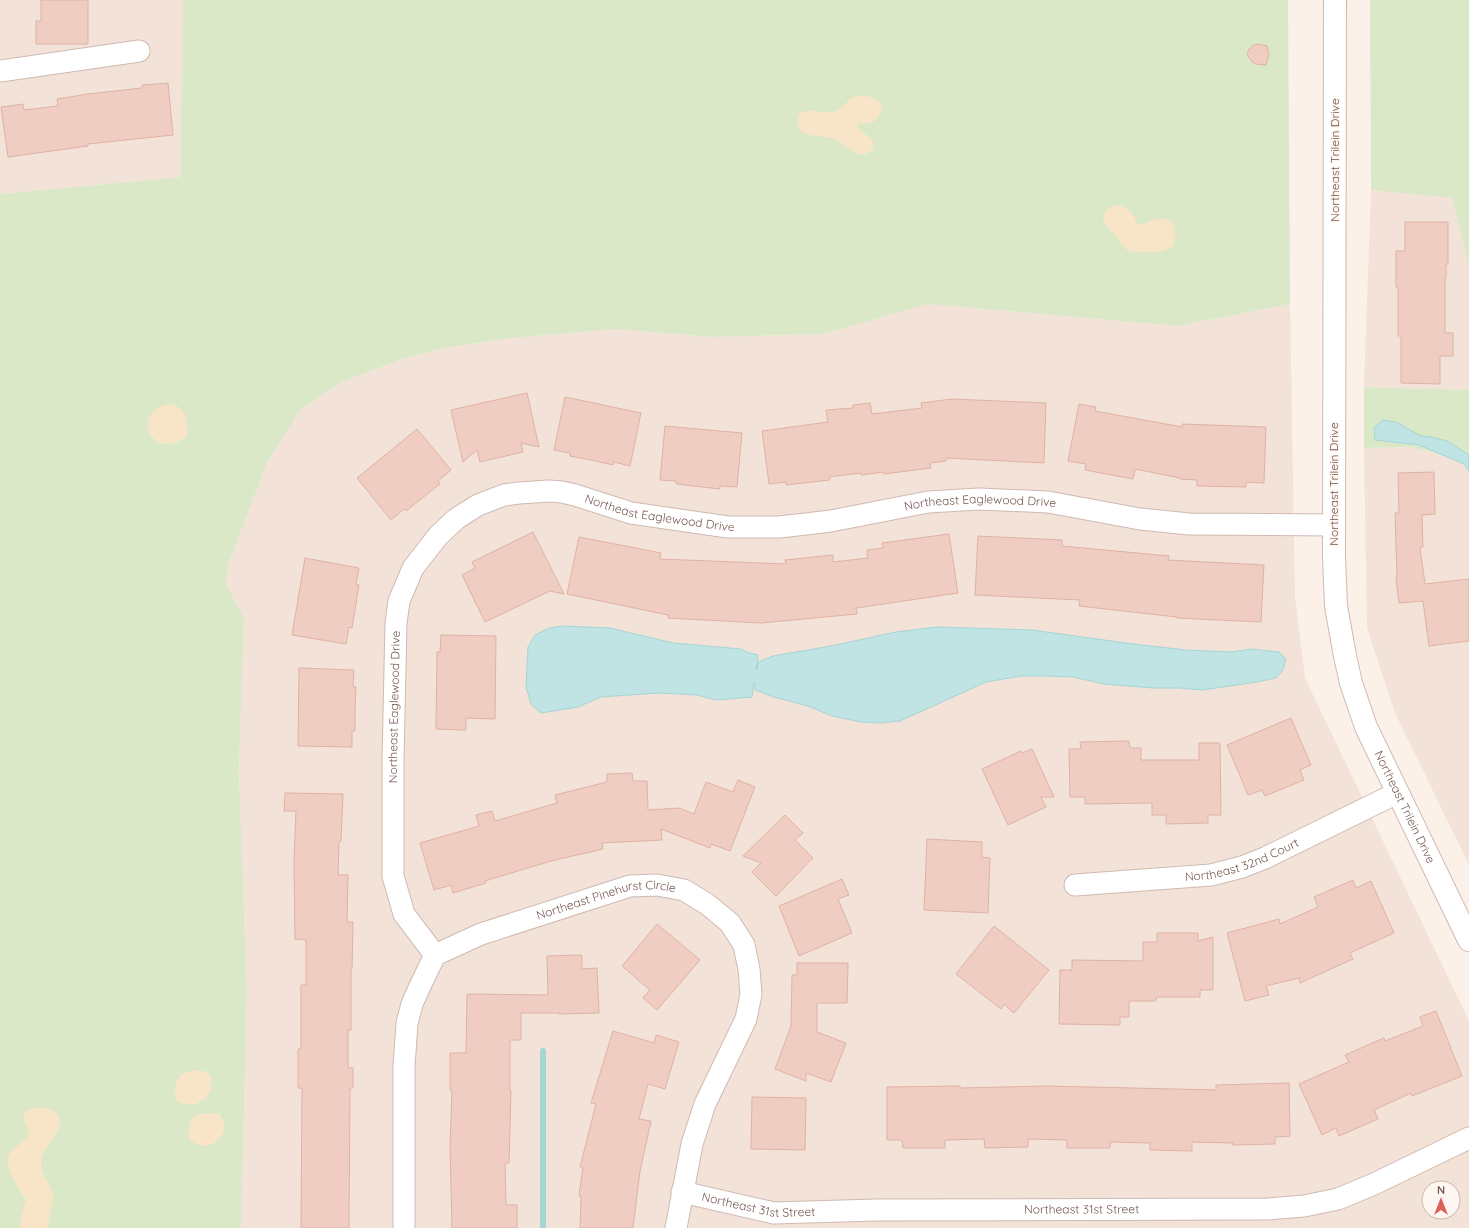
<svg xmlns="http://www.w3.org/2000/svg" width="1469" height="1228" viewBox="0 0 1469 1228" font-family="Quicksand,sans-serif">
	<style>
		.residential { fill: #f2e2d8; fill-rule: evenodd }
		.green { fill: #dae8c8 }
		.sand { fill: #f8e5c7 }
		.water { fill: #bfe4e3; stroke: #a6d5d5 }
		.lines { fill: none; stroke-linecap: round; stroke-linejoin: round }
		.stream { stroke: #a6d5d5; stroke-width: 6 }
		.building { fill: #efcdc3; stroke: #e0b2a4 }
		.street-casing { stroke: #cfbab2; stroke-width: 23 }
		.secondary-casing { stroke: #d1b9b0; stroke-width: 24 }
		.street { stroke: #fff; stroke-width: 21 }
		.secondary { stroke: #fff; stroke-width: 22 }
		.labels { text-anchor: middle; stroke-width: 3; stroke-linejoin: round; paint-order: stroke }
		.street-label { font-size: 12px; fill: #74564e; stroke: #fef6f0 }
	</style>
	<rect width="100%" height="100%" fill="#fbf1e9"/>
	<path class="residential" d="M 0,0 L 183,0 L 182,177 L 0,194 Z
		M 1371,190 L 1452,198 L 1469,266 L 1469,390 L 1364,387 Z
		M 928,304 L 1178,326 L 1290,304 L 1295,597 L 1305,678 L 1469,1021 L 1469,1228 L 241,1228 L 247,992 L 239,772 L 244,618 L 226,584 L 228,565 L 267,463 L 300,410 L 342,382 L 397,361 L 443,348 L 512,338 L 615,329 L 713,337 L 824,334 ZM 1429,1188 L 1453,1188 L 1453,1212 L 1429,1212 Z
		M 1411,447 L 1469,462 L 1469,865 L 1395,713 L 1367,628 L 1364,448 Z"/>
	<path class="green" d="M 183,0 L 1288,0 L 1290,304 L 1178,326 L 928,304 L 824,334 L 713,337 L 615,329 L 512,338 L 443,348 L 397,361 L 342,382 L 300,410 L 267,463 L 228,565 L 226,584 L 244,618 L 239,772 L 247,992 L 241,1228 L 0,1228 L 0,194 L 181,177 Z
		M 1370,0 L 1469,0 L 1469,266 L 1452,198 L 1371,190 Z
		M 1364,387 L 1469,390 L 1469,462 L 1411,447 L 1364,448 Z"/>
	<path class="sand" d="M 863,95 L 876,99 L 882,106 C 880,120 874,124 859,124 L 857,127 C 864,138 873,132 874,149 C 854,164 848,142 832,138 C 818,135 791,139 799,114 C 814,106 823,116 836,111 C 840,110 843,106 846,103 C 851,98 856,96 863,95 Z
		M 1116,205 C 1128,207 1133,212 1137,223 L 1141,225 C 1148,222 1155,218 1163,219 C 1178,220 1177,237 1172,247 L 1161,252 L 1134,252 L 1127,250 L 1103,221 C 1104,211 1107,208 1116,205 Z
		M 168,404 C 186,405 189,421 187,436 C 152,463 129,413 168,404 Z
		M 195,1070 L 204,1071 L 211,1076 L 211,1090 L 205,1099 L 196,1104 L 184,1104 L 176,1100 C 174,1090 175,1084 180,1075 Z
		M 36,1108 C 44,1108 53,1108 58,1115 C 67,1130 41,1147 41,1163 C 41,1174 49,1182 52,1192 C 55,1204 48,1215 48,1228 L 20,1228 L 21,1217 L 26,1200 C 19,1187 1,1166 11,1151 C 16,1146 23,1143 28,1137 C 29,1130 25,1124 23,1117 L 27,1110 Z
		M 210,1113 L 220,1114 C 221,1117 224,1120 224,1123 C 227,1138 210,1150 197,1144 C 194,1143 191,1140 189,1138 C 188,1120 192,1114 210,1113 Z"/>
	<path class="water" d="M 1383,420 L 1396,422 L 1421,436 L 1431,437 L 1447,441 L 1469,455 L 1469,471 L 1464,464 L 1419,445 L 1375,440 L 1374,428 Z
		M 563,626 L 610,628 L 673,643 L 741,649 L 749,653 L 758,655 L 756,670 L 757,670 L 758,662 L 773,656 L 831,646 L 896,632 L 937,627 L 1032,630 L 1133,644 L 1186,650 L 1231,652 L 1251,649 L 1279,652 L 1286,659 L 1283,670 L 1276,678 L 1257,682 L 1202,690 L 1180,688 L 1153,688 L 1104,684 L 1073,677 L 1047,676 L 1021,676 L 986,682 L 900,721 L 880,723 L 861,722 L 832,716 L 808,706 L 774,697 L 755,690 L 755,683 L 754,682 L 752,697 L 716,700 L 697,695 L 658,693 L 601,697 L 578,707 L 541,713 L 531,704 L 526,687 L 528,647 L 535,635 L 549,628 Z"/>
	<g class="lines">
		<path class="stream" d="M 543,1228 L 543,1051"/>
	</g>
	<path class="building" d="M 41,0 L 88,0 L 88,44 L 36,44 L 36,21 L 41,21 Z
		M 1259,44 L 1267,46 L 1269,54 L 1266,65 L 1256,64 L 1252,62 L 1247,54 L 1249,49 L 1254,45 Z
		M 168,83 L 173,135 L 88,144 L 88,146 L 8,157 L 1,107 L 23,104 L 24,110 L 58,106 L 57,99 L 88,94 L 142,88 L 142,85 Z
		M 1405,222 L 1448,222 L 1448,264 L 1446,264 L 1446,278 L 1445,278 L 1445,333 L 1453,333 L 1453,356 L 1440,356 L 1440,384 L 1401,383 L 1401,336 L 1398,336 L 1398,287 L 1396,287 L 1396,251 L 1405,251 Z
		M 527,393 L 539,447 L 521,443 L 523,452 L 480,462 L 477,450 L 463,462 L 451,410 Z
		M 565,397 L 641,413 L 630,466 L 614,462 L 613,465 L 591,460 L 570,456 L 570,453 L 554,450 Z
		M 952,399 L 1046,403 L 1044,463 L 946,458 L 946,461 L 930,463 L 931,468 L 884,474 L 884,472 L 861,475 L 861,473 L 829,477 L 830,480 L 786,485 L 786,482 L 769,484 L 762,431 L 828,422 L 826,410 L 853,408 L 853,405 L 870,403 L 872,414 L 922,408 L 921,403 Z
		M 1079,404 L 1096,407 L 1095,411 L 1182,427 L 1182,424 L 1266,427 L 1264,483 L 1246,482 L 1246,487 L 1197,486 L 1197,480 L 1180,479 L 1180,478 L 1135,469 L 1133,479 L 1085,470 L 1086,464 L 1068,461 Z
		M 665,426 L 742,433 L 737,487 L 720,486 L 720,489 L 676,484 L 676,481 L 660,480 Z
		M 417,429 L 451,470 L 438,481 L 440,484 L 406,511 L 404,509 L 391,520 L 357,478 Z
		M 1434,472 L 1435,514 L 1422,515 L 1423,547 L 1420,547 L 1425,584 L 1469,579 L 1469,641 L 1429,646 L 1423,601 L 1399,603 L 1396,578 L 1397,577 L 1395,513 L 1399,513 L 1398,473 Z
		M 533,532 L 564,594 L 550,591 L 485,622 L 462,575 L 475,568 L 472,562 Z
		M 949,534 L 958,593 L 856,608 L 857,614 L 761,623 L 668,618 L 668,615 L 567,594 L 579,537 L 661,553 L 660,559 L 786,564 L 785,560 L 833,555 L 833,562 L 868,558 L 867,550 L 883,548 L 882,543 Z
		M 978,536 L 1062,540 L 1062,546 L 1169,556 L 1168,560 L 1264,565 L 1261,622 L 1177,618 L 1177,617 L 1079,606 L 1080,600 L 975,595 Z
		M 305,558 L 359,568 L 356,584 L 359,585 L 352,628 L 349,627 L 346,644 L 292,635 Z
		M 441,635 L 496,636 L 495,719 L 466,718 L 466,730 L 436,729 L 437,652 L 440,652 Z
		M 299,668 L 354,670 L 353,687 L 356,687 L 355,709 L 355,731 L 352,731 L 352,747 L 298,746 Z
		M 1291,718 L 1311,765 L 1300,770 L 1304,780 L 1265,796 L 1262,790 L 1248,795 L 1227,745 Z
		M 1129,741 L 1130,748 L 1141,748 L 1141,760 L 1199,760 L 1199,743 L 1220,743 L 1221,815 L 1208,815 L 1208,823 L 1166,824 L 1166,815 L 1152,815 L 1152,803 L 1085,804 L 1085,797 L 1070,797 L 1069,749 L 1081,749 L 1080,742 Z
		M 1032,749 L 1054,797 L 1041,797 L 1046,807 L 1008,825 L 982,769 L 1021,751 L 1022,753 Z
		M 632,773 L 633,781 L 647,781 L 648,810 L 679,808 L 694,814 L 706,782 L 733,792 L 738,780 L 755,787 L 730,851 L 711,844 L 710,848 L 661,829 L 662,840 L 602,843 L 603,849 L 551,861 L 485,881 L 486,883 L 453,893 L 451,885 L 434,890 L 420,843 L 479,826 L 476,815 L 492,811 L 495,821 L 557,803 L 555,795 L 607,782 L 607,774 Z
		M 285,793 L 343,794 L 341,841 L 339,841 L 338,875 L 348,875 L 347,922 L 353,922 L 352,969 L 351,969 L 351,1030 L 348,1030 L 348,1068 L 353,1068 L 353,1088 L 350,1088 L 349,1228 L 301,1228 L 302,1088 L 298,1088 L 298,1049 L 301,1049 L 301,985 L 306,985 L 306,940 L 295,939 L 294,861 L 296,811 L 284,811 Z
		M 785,815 L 803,833 L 795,840 L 813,858 L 776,896 L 752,872 L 761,863 L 743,856 Z
		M 927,839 L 982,842 L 982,857 L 990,858 L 988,913 L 924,910 Z
		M 842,879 L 849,895 L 838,899 L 852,933 L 799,956 L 779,906 Z
		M 1353,880 L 1356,888 L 1371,881 L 1394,933 L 1350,953 L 1353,959 L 1300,983 L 1299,978 L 1266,986 L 1269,995 L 1245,1001 L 1227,933 L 1279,919 L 1280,924 L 1318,907 L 1314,897 Z
		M 657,924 L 700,960 L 657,1010 L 643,998 L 650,990 L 622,966 Z
		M 994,926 L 1049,970 L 1014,1013 L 1004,1004 L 1001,1009 L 956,974 Z
		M 1157,933 L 1198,933 L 1198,941 L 1213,937 L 1213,990 L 1200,990 L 1200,997 L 1156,997 L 1156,1001 L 1129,1001 L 1129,1017 L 1120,1017 L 1120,1025 L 1059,1024 L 1060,970 L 1072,970 L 1072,960 L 1143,961 L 1143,942 L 1157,942 Z
		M 582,955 L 582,969 L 597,968 L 599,1013 L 559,1014 L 559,1013 L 521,1013 L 521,1040 L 510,1040 L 510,1091 L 511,1091 L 509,1163 L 505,1163 L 506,1205 L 517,1205 L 517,1228 L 452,1228 L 450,1147 L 452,1090 L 450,1090 L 450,1053 L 466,1053 L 467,994 L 548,995 L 547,956 Z
		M 797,963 L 848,963 L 847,1003 L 817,1003 L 817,1032 L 846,1043 L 831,1082 L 806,1073 L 806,1081 L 775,1069 L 791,1026 L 792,975 L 797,975 Z
		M 1436,1011 L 1462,1076 L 1412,1096 L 1411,1093 L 1374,1110 L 1378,1119 L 1339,1136 L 1336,1128 L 1322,1135 L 1299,1084 L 1349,1062 L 1345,1055 L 1384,1038 L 1385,1041 L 1423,1026 L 1420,1017 Z
		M 613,1031 L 654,1043 L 656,1035 L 679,1042 L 665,1089 L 648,1084 L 639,1119 L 651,1121 L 640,1171 L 633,1228 L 580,1228 L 581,1196 L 579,1196 L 583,1167 L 580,1167 L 596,1104 L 591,1103 Z
		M 1289,1083 L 1290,1136 L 1275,1137 L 1275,1144 L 1233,1145 L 1233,1143 L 1192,1142 L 1192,1151 L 1150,1150 L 1150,1143 L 1110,1142 L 1110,1148 L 1067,1148 L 1067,1140 L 1028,1139 L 1028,1147 L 985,1148 L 984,1139 L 945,1140 L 945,1148 L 903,1148 L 902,1140 L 887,1140 L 887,1087 L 960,1086 L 960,1088 L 1047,1086 L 1216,1090 L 1216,1085 Z
		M 752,1097 L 806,1098 L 805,1150 L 751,1149 Z"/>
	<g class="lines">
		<g class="street-casing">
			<g id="street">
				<path d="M 0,71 L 139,51"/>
				<path id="s1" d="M 1075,885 L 1211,875 L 1242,867 L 1265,858 L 1397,793"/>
				<path id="s2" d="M 435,955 L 404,914 L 393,876 L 393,761 L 396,623 L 399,601 L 413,568 L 438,536 L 456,519 L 478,505 L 504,495 L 519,493 L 549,491 L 562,492 L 575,495 L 631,513 L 728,527 L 779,527 L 806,524 L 831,521 L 928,502 L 979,499 L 1048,502 L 1140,519 L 1189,524 L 1334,525"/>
				<path id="s3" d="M 682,1192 L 774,1213 L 876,1210 L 1268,1209 L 1304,1206 L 1338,1199 L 1374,1184 L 1469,1138"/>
				<path id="s4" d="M 404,1228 L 404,1066 L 407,1023 L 412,1004 L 420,986 L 435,955 L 481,934 L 630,886 L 657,885 L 684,890 L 707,904 L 730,923 L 744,945 L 749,969 L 751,994 L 746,1019 L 705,1104 L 692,1144 L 676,1228"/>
			</g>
		</g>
		<g class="secondary-casing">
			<g id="secondary">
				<path id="s5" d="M 1335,0 L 1334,557 L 1336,606 L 1345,656 L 1351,683 L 1366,727 L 1469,940"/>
			</g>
		</g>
		<use href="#street" class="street"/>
		<use href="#secondary" class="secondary"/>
	</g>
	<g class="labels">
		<g class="street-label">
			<text transform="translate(1335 160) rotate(-90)" y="4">Northeast Trilein Drive</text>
			<text transform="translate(1334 484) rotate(-90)" y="4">Northeast Trilein Drive</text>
			<text dy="4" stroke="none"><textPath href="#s2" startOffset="1004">Northeast Eaglewood Drive</textPath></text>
			<text dy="4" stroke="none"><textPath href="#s2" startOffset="680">Northeast Eaglewood Drive</textPath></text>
			<text dy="4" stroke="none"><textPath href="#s2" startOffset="260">Northeast Eaglewood Drive</textPath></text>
			<text dy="4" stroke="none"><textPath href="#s5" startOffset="820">Northeast Trilein Drive</textPath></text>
			<text dy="4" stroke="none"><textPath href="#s1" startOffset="170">Northeast 32nd Court</textPath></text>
			<text dy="4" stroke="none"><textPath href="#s4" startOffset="460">Northeast Pinehurst Circle</textPath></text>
			<text dy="4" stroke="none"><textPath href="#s3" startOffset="78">Northeast 31st Street</textPath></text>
			<text dy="4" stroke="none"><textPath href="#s3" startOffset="402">Northeast 31st Street</textPath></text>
		</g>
	</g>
	<g transform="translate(1441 1200)"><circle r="19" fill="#fef6f0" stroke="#c7b6af"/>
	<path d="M0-3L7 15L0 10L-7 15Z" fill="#dc6058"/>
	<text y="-6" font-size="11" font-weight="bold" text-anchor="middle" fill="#74564e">N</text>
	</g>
</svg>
